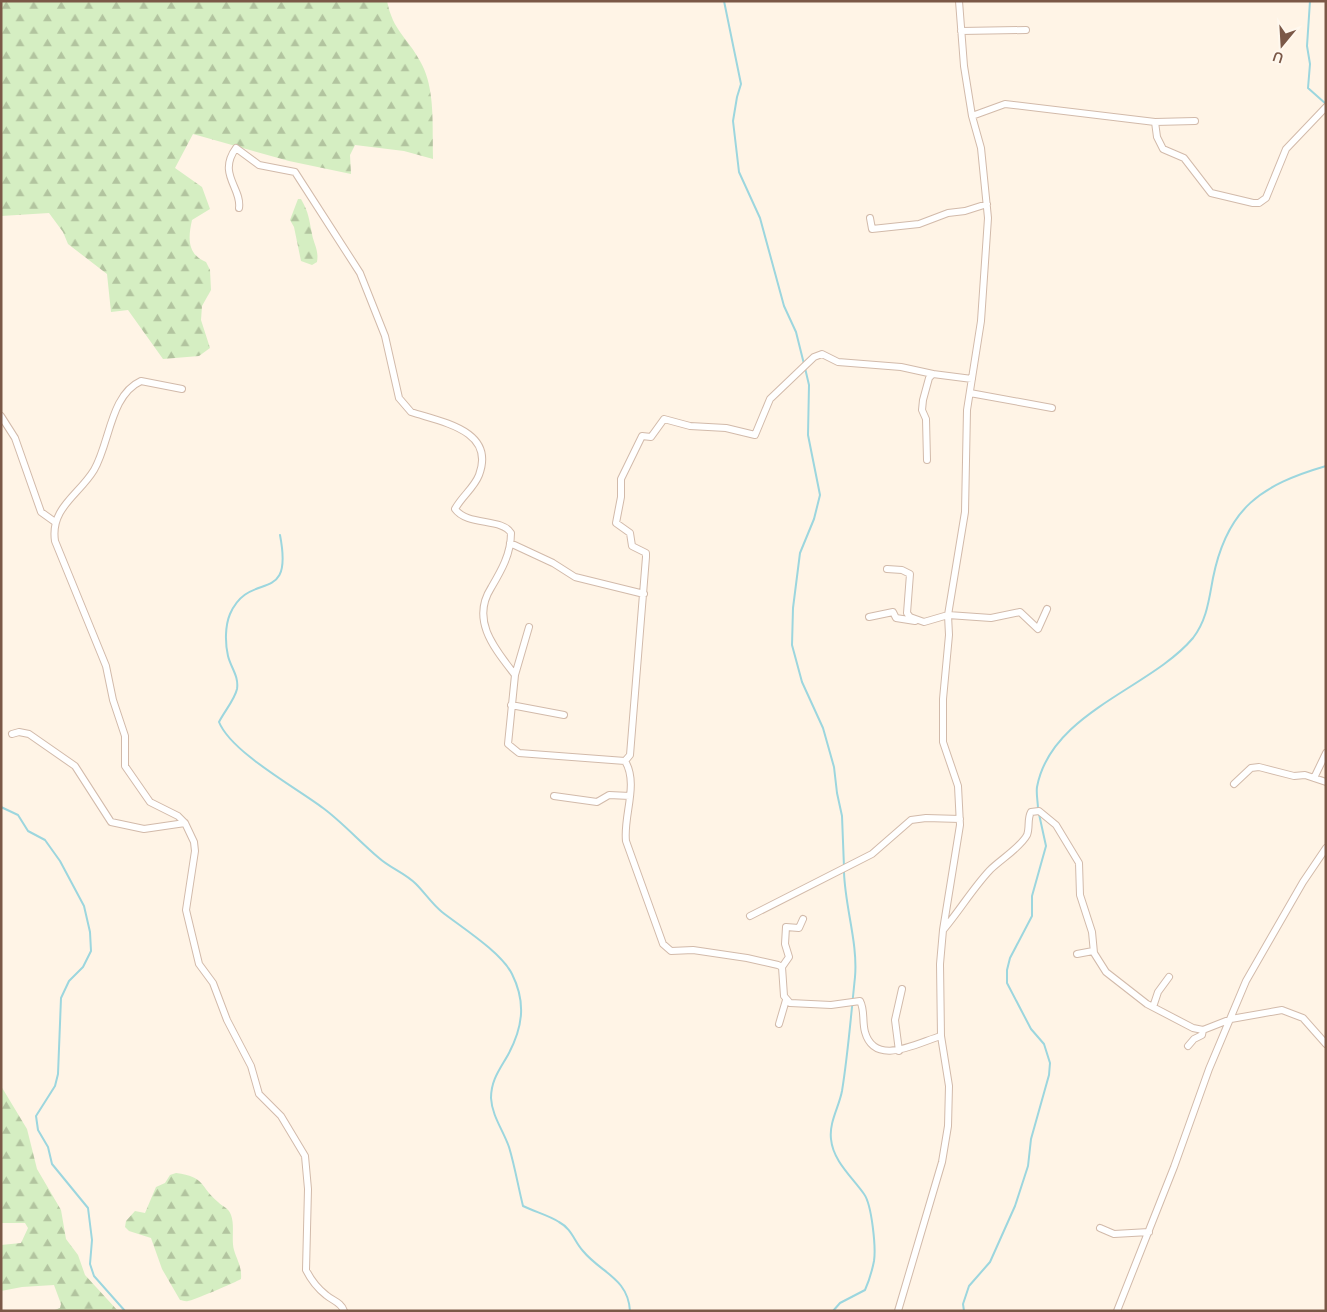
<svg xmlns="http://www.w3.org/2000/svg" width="1327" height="1312" viewBox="0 0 1327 1312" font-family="'Nunito Sans',sans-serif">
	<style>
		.forest { fill: url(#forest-firs) }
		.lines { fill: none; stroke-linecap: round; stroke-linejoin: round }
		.stream { stroke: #9cd6de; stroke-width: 2 }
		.minor-casing { stroke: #d2baaa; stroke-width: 8 }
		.minor { stroke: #fff; stroke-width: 6 }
	</style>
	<defs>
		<pattern id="forest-firs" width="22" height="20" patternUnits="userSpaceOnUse" patternTransform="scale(1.25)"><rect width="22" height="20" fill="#d5eec2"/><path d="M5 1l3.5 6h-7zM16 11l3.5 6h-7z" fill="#b2c49f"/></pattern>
	</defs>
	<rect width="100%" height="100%" fill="#fff4e6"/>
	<path class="forest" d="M 1,1 L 387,1 C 393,31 407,37 420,61 C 436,88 432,128 433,159 L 404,151 L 355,145 L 350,155 L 351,174 L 289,161 L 193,134 L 175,168 L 202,187 L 210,209 L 192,220 C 188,238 187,254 206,262 L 210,270 L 211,290 L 202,306 L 201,320 L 210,348 L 199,356 L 163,359 L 128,310 L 111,312 L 107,274 L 68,244 L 63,232 L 49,213 L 1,216 Z
		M 298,199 L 301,199 C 309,213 309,219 312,234 C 314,245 319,250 317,262 L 312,265 L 301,261 L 294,227 L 290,220 Z
		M 1,1086 L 27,1129 L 37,1169 L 61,1210 L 66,1239 L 78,1255 L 85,1275 L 118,1311 L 52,1311 L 60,1308 L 61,1304 L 54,1285 L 22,1287 L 1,1291 L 1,1245 L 21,1243 L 28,1228 L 25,1223 L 1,1223 Z
		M 176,1173 C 206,1177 199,1186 218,1202 C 223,1207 229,1208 231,1215 C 235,1226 231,1239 234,1250 C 237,1260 242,1267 241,1279 C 236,1282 192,1301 188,1301 C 185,1302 183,1300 180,1300 L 162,1269 L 151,1238 L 129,1231 L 125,1227 L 126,1221 L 135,1211 L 145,1213 L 156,1187 L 165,1183 L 170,1175 Z"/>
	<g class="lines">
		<path class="stream" d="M 724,1 L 741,84 L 737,97 L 733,121 L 739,172 L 760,218 L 784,306 L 796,332 L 804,364
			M 1310,1 L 1307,46 L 1310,64 L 1308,88 L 1326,104
			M 805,368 L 809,385 L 808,435 L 820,495 L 814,519 L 800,553 L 793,608 L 792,645 L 802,682 L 823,728 L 834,767 L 837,793 L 842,816 L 844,867
			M 280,535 C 294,608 250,568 230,614 C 225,626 225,643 228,656 C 231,668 239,676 237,689 C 235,699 224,712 219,722 C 231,752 295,787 323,808 C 342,822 360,842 379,858 C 390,868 405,873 416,884 C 425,893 432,904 442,912 C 461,927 501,952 512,974 C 526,1002 523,1026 509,1053 C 501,1068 491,1079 491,1098 C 492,1116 503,1130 509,1147 C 515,1167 518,1186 523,1206 C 535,1212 548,1215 559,1222 C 572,1229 574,1241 583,1251 C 601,1273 628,1278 630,1311
			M 1,807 L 18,815 L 28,831 L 45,840 L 60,861 L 84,906 L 90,932 L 91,951 L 83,967 L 69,981 L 61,998 L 58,1074 L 55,1086 L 36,1116 L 38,1130 L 48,1147 L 52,1164 L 88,1208 L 92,1240 L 90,1264 L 94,1276 L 125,1311
			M 1038,809 C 1038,802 1036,794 1037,787 C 1051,712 1150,689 1193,638 C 1207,620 1209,599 1213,578 C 1227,508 1261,485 1326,466
			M 833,1311 L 840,1303 L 865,1290 C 869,1281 872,1271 874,1261 C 876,1248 872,1205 864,1194 C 852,1177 833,1161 831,1139 C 829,1122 839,1107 842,1091 C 848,1054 851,1015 855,977 C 858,943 845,907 844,872
			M 964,1311 L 963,1304 L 969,1286 L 990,1262 L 1015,1206 L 1028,1166 L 1031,1139 L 1049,1075 L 1050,1063 L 1044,1044 L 1031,1029 L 1007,983 L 1007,970 L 1010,958 L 1032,916 L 1032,896 L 1046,846 L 1039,814"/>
		<g class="minor-casing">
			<path id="minor" d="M 961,31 L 1026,30
				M 972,116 L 1005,104 L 1155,122 L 1157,137 L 1163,149 L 1184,158 L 1211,193 L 1253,203 L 1259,203 L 1266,198 L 1286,149 L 1326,107
				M 1155,122 L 1195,121
				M 239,208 C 242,188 217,174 236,148 L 259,165 L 295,172 L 360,273 L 385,336 L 399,398 L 411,412 C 441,422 496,430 479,475 C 474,488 462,496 455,509 C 467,526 502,518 511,533 C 511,554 501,571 491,588 C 470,621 496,650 515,675 L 508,744 L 519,753 L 625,761
				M 870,218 L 872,229 L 919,224 L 948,213 L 965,211 L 987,204
				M 933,374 L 901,367 L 838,362 L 822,354 L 814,357 L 770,399 L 755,435 L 726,428 L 690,426 L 664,419 L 651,437 L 642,436 L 621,479 L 621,497 L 616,523 L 630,533 L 632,546 L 646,553 L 646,557 L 630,755 L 625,761 C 639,784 623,816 626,841 L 663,944 L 671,951 L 693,950 L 747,958 L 778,965 L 782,967 L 784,996 L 790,1003 L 831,1005 L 860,1001 C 865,1010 862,1021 865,1032 C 875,1068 919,1042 941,1036
				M 182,389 L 141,381 C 110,395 110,443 94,470 C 79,495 50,508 55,541 L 106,666 L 113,700 L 125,736 L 125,766 L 150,802 L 178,816 L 185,823 L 194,842 L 195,851 L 186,910 L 199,964 L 213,983 L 227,1020 L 251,1066 L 259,1094 L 281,1116 L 305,1156 L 308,1189 L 306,1270 C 311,1280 317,1288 326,1295 C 333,1301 341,1302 344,1311
				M 970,393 L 1052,408
				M 1,416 L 15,438 L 41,512 L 55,522
				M 927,460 L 926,419 L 922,410 L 923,400 L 929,378 L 933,374 L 972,379
				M 510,543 L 553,563 L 575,577 L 644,594
				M 887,569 L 902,570 L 910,574 L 907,613 L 910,617 L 924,622 L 948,615 L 991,618 L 1020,612 L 1038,629 L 1047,609
				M 869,617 L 893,612 L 896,618 L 915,621
				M 515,675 L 529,627
				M 511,705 L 564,715
				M 12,734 L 19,732 L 29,734 L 75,766 L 111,822 L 144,829 L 185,823
				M 1314,778 L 1326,753
				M 1234,784 L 1251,768 L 1259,767 L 1294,776 L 1305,775 L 1326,782
				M 554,796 L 597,802 L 609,795 L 630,796
				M 750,916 L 872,854 L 911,820 L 926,818 L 960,819
				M 944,929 C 960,910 973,888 990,870 C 1000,860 1021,847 1027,835 C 1030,828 1027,819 1031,812 L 1039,811 L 1056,825 L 1079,863 L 1080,895 L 1092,932 L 1094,953 L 1106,972 L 1147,1004 L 1193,1028 L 1203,1030 L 1231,1019 L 1282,1010 L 1303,1018 L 1326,1044
				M 1077,954 L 1093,951
				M 782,967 L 789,957 L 785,944 L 786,927 L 799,928 L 803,919
				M 1153,1007 L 1158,992 L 1169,977
				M 779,1024 L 786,1000
				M 1188,1046 L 1194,1039 L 1202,1035 L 1203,1030
				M 899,1051 L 895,1020 L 902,989
				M 1100,1228 L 1114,1234 L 1149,1232
				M 898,1311 L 942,1162 L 948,1126 L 949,1086 L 941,1036 L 940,964 L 943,930 L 960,825 L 958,786 L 943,742 L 943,699 L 949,635 L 948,615 L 965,512 L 967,410 L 981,321 L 988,218 L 981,148 L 972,116 L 964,66 L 959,1
				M 1117,1311 L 1174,1167 L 1209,1069 L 1246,981 L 1303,882 L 1326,848"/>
		</g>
		<use href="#minor" class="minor"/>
	</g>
	<rect width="1327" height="1312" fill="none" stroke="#7b5847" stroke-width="5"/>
	<g transform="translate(1282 45) rotate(198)" stroke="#fff8ee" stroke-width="4" paint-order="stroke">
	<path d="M0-4L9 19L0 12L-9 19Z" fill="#7b5847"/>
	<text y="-8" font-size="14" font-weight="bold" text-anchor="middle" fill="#7b5847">U</text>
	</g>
</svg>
